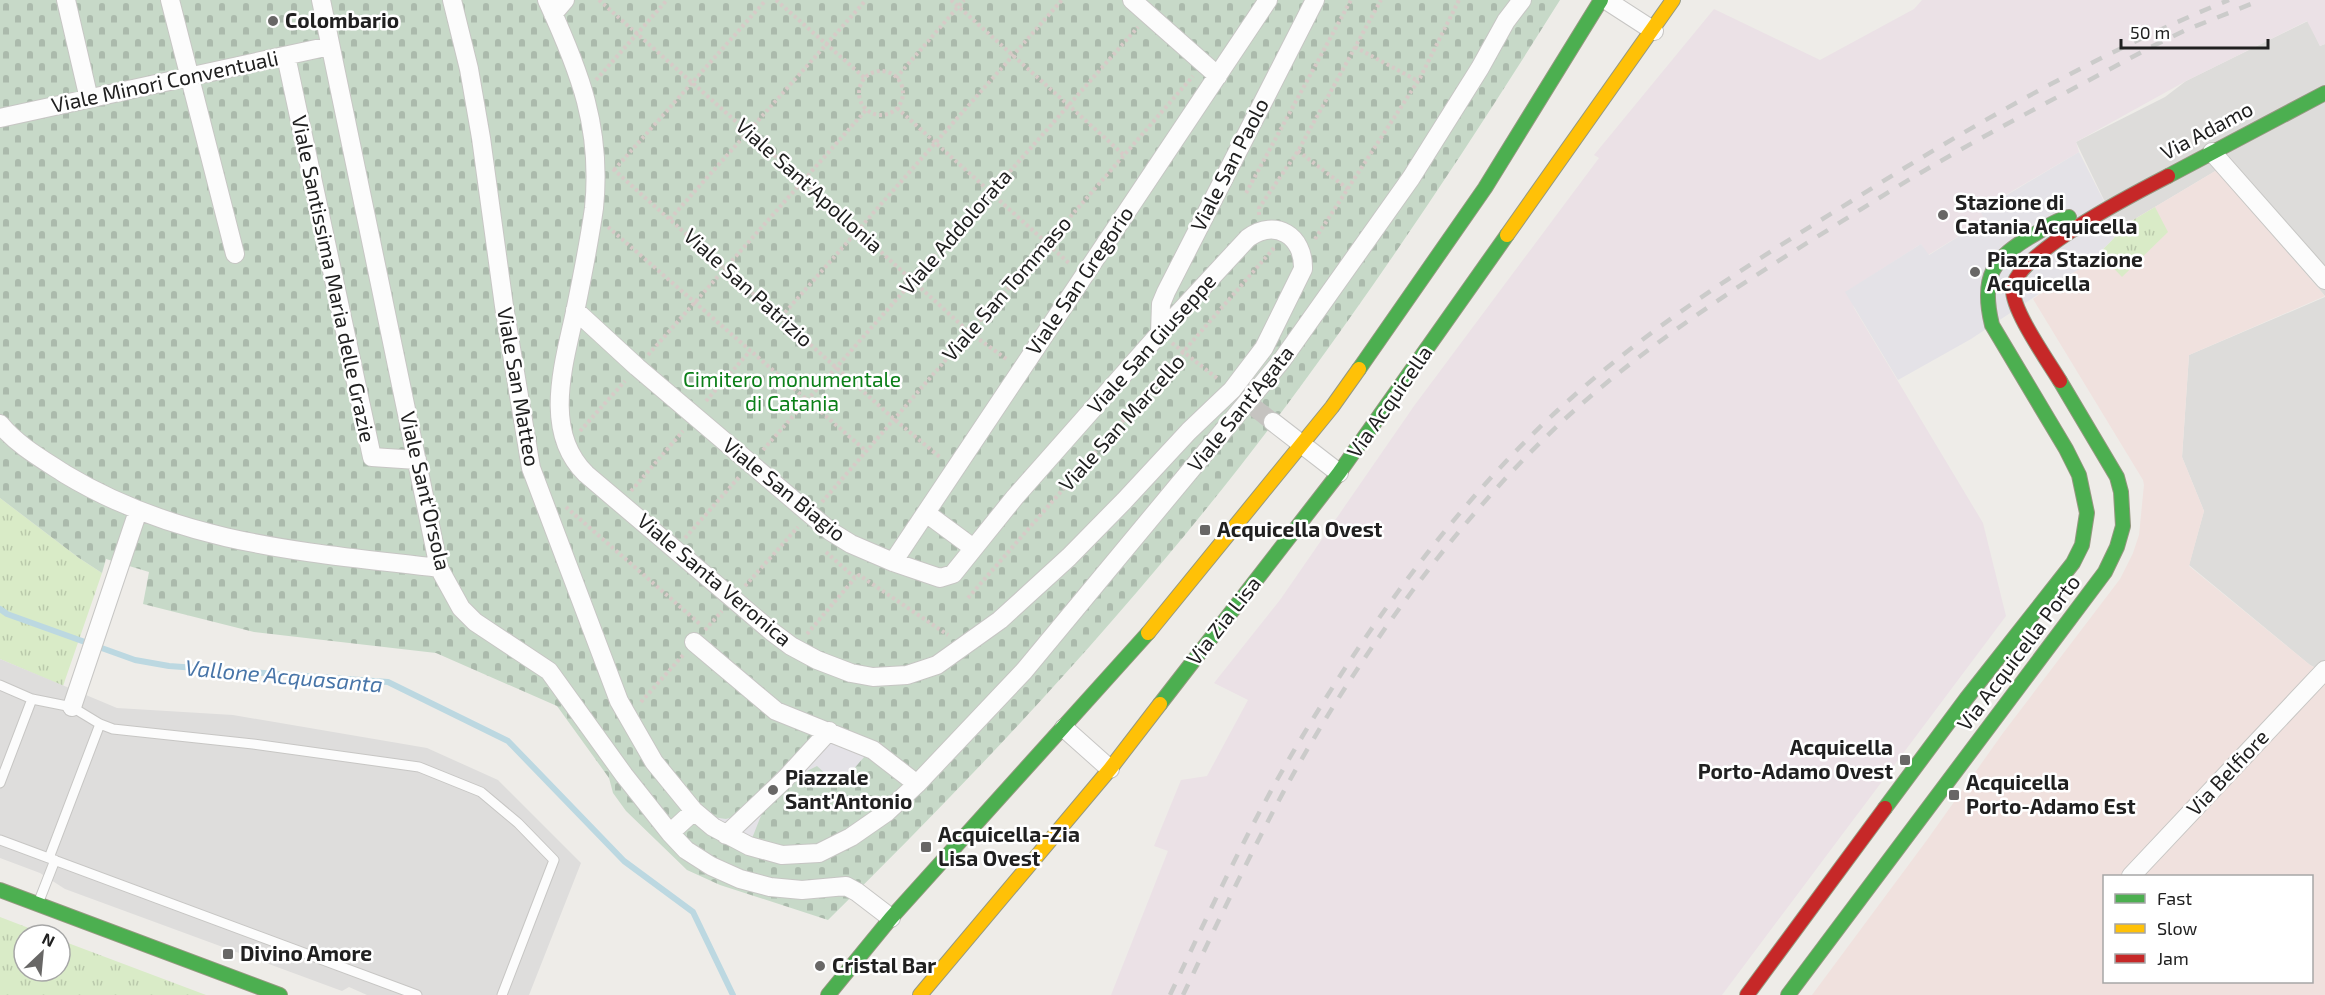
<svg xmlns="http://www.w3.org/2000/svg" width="2325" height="995" viewBox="0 0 2325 995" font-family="'Exo 2',sans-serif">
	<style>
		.residential { fill: #dddcda }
		.commercial { fill: #f0e1de; fill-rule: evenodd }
		.railway { fill: #ebe1e6 }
		.grass { fill: url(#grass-tufts) }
		.cemetery { fill: url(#cemetery-stones) }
		.parking { fill: #dedddc }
		.plaza { fill: #e4e2e7 }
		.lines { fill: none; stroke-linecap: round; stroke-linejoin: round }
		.stream { stroke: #bcd8e1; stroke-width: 6 }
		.street-tunnel { stroke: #c5c3c0; stroke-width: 18; stroke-dasharray: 18 9; stroke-linecap: butt }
		.lane-casing { stroke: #c7c6c4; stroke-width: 11 }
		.street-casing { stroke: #c7c6c4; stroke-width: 20 }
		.fast-casing { stroke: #959880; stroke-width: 16 }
		.slow-casing { stroke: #959880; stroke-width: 16 }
		.jam-casing { stroke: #959880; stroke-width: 16 }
		.path { stroke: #d7cac7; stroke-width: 4; stroke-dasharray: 3 3; stroke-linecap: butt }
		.lane { stroke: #fcfcfc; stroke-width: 9 }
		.street { stroke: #fcfcfc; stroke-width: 18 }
		.fast { stroke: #4caf50; stroke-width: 14 }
		.slow { stroke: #ffc107; stroke-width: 14 }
		.jam { stroke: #c62828; stroke-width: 14 }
		.rail { stroke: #cbcbca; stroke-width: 4.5; stroke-dasharray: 12 12; stroke-linecap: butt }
		.poi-dot { fill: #686766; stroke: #fff; stroke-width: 2 }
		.labels { text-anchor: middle; stroke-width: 5; stroke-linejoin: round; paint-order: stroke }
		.poi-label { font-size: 21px; font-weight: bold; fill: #202020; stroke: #fff; text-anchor: start }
		.street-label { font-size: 21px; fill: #202020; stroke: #fff }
		.park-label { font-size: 21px; fill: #0c7f19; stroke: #fff }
		.water-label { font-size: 22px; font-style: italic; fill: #4875a8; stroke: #fff }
	</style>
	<defs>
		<pattern id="grass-tufts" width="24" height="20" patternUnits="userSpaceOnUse" patternTransform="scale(1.5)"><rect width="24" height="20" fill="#d9ebc7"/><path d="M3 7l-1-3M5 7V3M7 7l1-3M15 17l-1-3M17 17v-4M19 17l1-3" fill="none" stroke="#bac9ab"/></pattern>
		<pattern id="cemetery-stones" width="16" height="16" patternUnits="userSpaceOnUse" patternTransform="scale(1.5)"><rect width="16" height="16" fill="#c7d9c8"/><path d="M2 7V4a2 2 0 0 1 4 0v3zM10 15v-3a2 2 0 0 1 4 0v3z" fill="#abbaac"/></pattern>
	</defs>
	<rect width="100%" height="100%" fill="#eeece8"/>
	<path class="residential" d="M 2308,21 L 2320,46 L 2325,44 L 2325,296 L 2217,170 L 2118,229 L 2076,142 L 2165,97 L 2186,81 Z
		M 2325,297 L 2325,673 L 2310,665 L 2189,565 L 2204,511 L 2182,457 L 2189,355 Z"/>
	<path class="commercial" d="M 2217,170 L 2325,296 L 2189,355 L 2182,457 L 2204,511 L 2189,566 L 2310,665 L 2325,673 L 2325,995 L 1812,995 L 1927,840 L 2003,733 L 2120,579 L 2133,553 L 2139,535 L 2144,485 L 2143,480 L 2033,299 L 2060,280 L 2101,257 L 2114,238 L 2118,229 ZM 2104,876 L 2312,876 L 2312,982 L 2104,982 Z"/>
	<path class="railway" d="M 1922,0 L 2325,0 L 2325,44 L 2320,46 L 2307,21 L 2186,81 L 2076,142 L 2079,152 L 1980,210 L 1985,220 L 1928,255 L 1921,244 L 1849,290 L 1854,308 L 1983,523 L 2006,616 L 1722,995 L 1111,995 L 1168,851 L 1154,846 L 1181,780 L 1207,776 L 1248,700 L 1214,683 L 1280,600 L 1414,406 L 1599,158 L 1594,155 L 1714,9 L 1820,60 L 1914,9 Z"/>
	<path class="grass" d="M 2155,207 L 2168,232 L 2122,277 L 2099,253 L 2114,238 L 2118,229 Z
		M 0,498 L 79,558 L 102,573 L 63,686 L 0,659 Z
		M 0,917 L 47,935 L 24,935 L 24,971 L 60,971 L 60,940 L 206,995 L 0,995 Z"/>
	<path class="cemetery" d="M 0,0 L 1560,0 C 1478,131 1394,259 1303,383 C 1162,576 998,753 828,920 L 720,885 L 687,870 L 626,811 L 613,793 L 609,778 L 557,706 L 436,653 L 254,632 L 143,604 L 149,572 L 106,559 L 102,573 L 79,558 L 0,498 Z"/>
	<path class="parking" d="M 0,659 L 117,708 L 233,715 L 427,748 L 498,780 L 581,863 L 529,995 L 367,995 L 349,987 L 342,991 L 65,889 L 40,873 L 0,858 Z"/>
	<path class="plaza" d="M 2079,152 L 2118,229 L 2114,238 L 2099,253 L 2101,257 L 2060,280 L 1971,339 L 1898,380 L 1845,292 L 1921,244 L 1929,255 L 1985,220 L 1980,211 Z
		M 820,728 L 871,749 L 839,786 L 817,766 L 809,770 L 764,808 L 749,846 L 699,815 L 726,819 L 736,816 Z"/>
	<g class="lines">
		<path class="stream" d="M 0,609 L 7,614 L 135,660 L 169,666 L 388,682 L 508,741 L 624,861 L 693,912 L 733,995"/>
		<path class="street-tunnel" d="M 1255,408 L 1273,422"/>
		<g class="lane-casing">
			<path id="lane" d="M 0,685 L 32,699 L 72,707 L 100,724 L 113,729 L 253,744 L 419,767 L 481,792 L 518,823 L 554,860 L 502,995
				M 0,783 L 32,699
				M 0,840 L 417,995
				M 49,858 L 100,724
				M 39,901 L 55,860"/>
		</g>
		<g class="street-casing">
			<path id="street" d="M 66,0 L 89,99
				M 170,0 L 235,254
				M 321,0 L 439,568 L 461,608 L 475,622 L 549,671 L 624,775 L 670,833 L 686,850 L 711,866 L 740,879 L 770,887 L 802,890 L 846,886 L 857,892 L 891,918
				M 452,0 L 469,69 L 481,138 L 504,306 L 531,468 L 619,701 L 654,762 L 694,811
				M 547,0 C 580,72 602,128 594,208 C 589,243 582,278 575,312 C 564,364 542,431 586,474 L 771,631 L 791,646 L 817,660 L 851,673 L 873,677 L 907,675 L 937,665 L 1000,620 L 1069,557 L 1124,501 L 1189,431 L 1232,390 L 1264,348 L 1303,269 C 1304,236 1276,218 1248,238 L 1160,333 L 1015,497 L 953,574 L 940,578 L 893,562 L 851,544 L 830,531 L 637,367 L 575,310
				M 1132,0 L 1218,76
				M 1606,0 L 1654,31
				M 553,14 L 565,0
				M 286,56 L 372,457 L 417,460
				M 0,118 L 330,46
				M 2212,152 L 2325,280
				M 1160,333 L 1161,304 L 1166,292 L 1315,0
				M 1273,422 L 1339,473
				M 0,424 C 17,445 42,459 65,474 C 183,545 307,552 439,568
				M 926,513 L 972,547
				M 893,562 L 1268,0
				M 694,642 L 776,711 L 873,750 L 917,784
				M 72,707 L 138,511
				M 1064,728 L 1110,769
				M 670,833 L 694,811 L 713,827 L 749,846 L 782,855 L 819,853 L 851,837 L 887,812 L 917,784 L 1024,671 L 1282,360 L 1411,178 L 1480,68 L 1506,21 L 1522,0
				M 726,835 L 785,779 L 829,731
				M 2131,876 L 2325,670"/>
		</g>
		<g class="fast-casing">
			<path id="fast" d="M 2168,176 L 2325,93
				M 1359,369 L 1485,188 L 1601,0
				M 1160,704 L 1339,473 L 1507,235
				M 1885,808 L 1966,699 L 2073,563 L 2082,545 L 2087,513 L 2079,475 L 2066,449 L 1992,325 C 1980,276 1993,258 2035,234 C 2046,227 2057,220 2069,217
				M 0,890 L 280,995
				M 828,995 L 891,918 L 1148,633
				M 1788,995 L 2105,572 L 2117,547 L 2123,526 L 2121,492 L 2117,477 L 2060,381"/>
		</g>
		<g class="slow-casing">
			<path id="slow" d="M 1507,235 L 1673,0
				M 1148,633 L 1332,407 L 1359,369
				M 920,995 L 1110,769 L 1160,704"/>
		</g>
		<g class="jam-casing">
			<path id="jam" d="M 2060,381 C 2048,361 2010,308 2013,287 C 2018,253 2137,192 2168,176
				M 1747,995 L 1885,808"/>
		</g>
		<path class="path" d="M 599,0 L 803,181 L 969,332 L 1008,360
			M 776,0 L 866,79
			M 951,0 L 1124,155
			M 1355,47 L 1418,81
			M859 93a22 22 0 1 1 44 0a22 22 0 1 1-44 0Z
			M 896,78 L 964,0
			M 596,80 L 667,0
			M 897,108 L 1070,264
			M 1298,151 L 1348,189
			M 613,169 L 894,419 L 941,458
			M 614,170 L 766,0
			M 1246,193 L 1351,0
			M 1259,215 L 1259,208 L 1298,151 L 1381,0
			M 670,219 L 866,0
			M 608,227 L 866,451
			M 1315,239 L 1420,78 L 1459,0
			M 781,317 L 1062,0
			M 1172,343 L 1218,379
			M 648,355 L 867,109
			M 706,401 L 750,351
			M 580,431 L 625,381
			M 763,450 L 1138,27
			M 631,491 L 683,431
			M 822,502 L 1193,76
			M 566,507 L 701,625
			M 685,538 L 740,476
			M 826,552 L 855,578 L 859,575 L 948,635
			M 745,586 L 798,527
			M 968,598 L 1274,248
			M 705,630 L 722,611
			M 807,634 L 855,578
			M 641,702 L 684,654"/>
		<use href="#lane" class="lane"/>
		<use href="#street" class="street"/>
		<use href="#fast" class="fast"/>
		<use href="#slow" class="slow"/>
		<use href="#jam" class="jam"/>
		<path class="rail" d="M 1170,995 C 1204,923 1238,850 1277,780 C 1351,649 1447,512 1558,410 C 1649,326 1753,262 1858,197 C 1973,124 2103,51 2229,0
			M 1183,995 C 1216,926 1249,856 1285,789 C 1356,659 1457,518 1567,417 C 1643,348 1728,292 1815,238 C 1851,216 1886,193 1922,172 C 1996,128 2074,89 2149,48 L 2186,30 L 2261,0"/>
	</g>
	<g class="poi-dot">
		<circle cx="273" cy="21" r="6"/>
		<circle cx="1943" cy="215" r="6"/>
		<circle cx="1975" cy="272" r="6"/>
		<rect x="1199" y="524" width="12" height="12" rx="3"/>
		<rect x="1899" y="754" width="12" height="12" rx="3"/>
		<circle cx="773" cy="790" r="6"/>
		<rect x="1948" y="789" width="12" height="12" rx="3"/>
		<rect x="920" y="841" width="12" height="12" rx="3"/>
		<rect x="222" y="948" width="12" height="12" rx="3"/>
		<circle cx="820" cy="966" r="6"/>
	</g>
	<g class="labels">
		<g class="poi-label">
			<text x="285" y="28">Colombario</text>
			<text x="1955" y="210">Stazione di<tspan x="1955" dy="24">Catania Acquicella</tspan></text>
			<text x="1987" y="267">Piazza Stazione<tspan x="1987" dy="24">Acquicella</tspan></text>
			<text x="1217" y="537">Acquicella Ovest</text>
			<text x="1893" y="755" text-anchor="end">Acquicella<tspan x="1893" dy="24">Porto-Adamo Ovest</tspan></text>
			<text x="785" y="785">Piazzale<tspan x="785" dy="24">Sant'Antonio</tspan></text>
			<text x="1966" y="790">Acquicella<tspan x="1966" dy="24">Porto-Adamo Est</tspan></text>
			<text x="938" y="842">Acquicella-Zia<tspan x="938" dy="24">Lisa Ovest</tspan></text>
			<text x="240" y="961">Divino Amore</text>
			<text x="832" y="973">Cristal Bar</text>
		</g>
		<g class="street-label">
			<text transform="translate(165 82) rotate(-12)" y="7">Viale Minori Conventuali</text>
			<text transform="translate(2207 131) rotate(-28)" y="7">Via Adamo</text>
			<text transform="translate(1230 165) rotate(-63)" y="7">Viale San Paolo</text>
			<text transform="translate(809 186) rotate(42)" y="7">Viale Sant'Apollonia</text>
			<text transform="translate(956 232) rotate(-49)" y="7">Viale Addolorata</text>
			<text transform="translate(333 279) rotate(78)" y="7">Viale Santissima Maria delle Grazie</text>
			<text transform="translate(1080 281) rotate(-56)" y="7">Viale San Gregorio</text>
			<text transform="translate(748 288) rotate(42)" y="7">Viale San Patrizio</text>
			<text transform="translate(1007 289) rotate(-49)" y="7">Viale San Tommaso</text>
			<text transform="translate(1152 344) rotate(-48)" y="7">Viale San Giuseppe</text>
			<text transform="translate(518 387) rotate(80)" y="7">Viale San Matteo</text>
			<text transform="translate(1390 402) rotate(-55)" y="7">Via Acquicella</text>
			<text transform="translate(1241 409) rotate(-51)" y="7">Viale Sant'Agata</text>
			<text transform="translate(1122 423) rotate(-48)" y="7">Viale San Marcello</text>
			<text transform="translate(784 490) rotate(39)" y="7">Viale San Biagio</text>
			<text transform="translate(425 491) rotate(77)" y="7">Viale Sant'Orsola</text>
			<text transform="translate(714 580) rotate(40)" y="7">Viale Santa Veronica</text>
			<text transform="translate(1224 621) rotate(-52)" y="7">Via Zia Lisa</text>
			<text transform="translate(2019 653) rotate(-53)" y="7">Via Acquicella Porto</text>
			<text transform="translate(2228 773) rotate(-47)" y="7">Via Belfiore</text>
		</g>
		<g class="park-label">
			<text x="792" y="387">Cimitero monumentale<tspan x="792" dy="24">di Catania</tspan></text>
		</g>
		<g class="water-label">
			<text transform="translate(284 676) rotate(5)" y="8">Vallone Acquasanta</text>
		</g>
	</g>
	<rect x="2103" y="875" width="210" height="108" fill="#ffffff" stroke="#a6a6a6" stroke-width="1.5"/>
	<rect x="2115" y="894" width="30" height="9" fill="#4caf50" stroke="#a6a6a6" stroke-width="1.5"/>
	<text x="2157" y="905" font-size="18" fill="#202020">Fast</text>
	<rect x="2115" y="924" width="30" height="9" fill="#ffc107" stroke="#a6a6a6" stroke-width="1.5"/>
	<text x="2157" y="935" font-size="18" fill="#202020">Slow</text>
	<rect x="2115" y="954" width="30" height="9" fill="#c62828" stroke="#a6a6a6" stroke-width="1.5"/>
	<text x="2157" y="965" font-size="18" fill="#202020">Jam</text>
	<g transform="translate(42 953) rotate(26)"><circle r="28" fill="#ffffff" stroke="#a6a6a6" stroke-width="1.5"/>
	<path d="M0-4.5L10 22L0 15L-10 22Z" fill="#686766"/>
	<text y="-9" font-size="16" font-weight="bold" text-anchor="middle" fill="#202020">N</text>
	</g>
	<path d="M2121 39v9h147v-9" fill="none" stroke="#202020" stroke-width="3"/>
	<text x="2130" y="39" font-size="18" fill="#202020" stroke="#ffffff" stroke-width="4.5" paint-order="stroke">50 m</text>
</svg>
